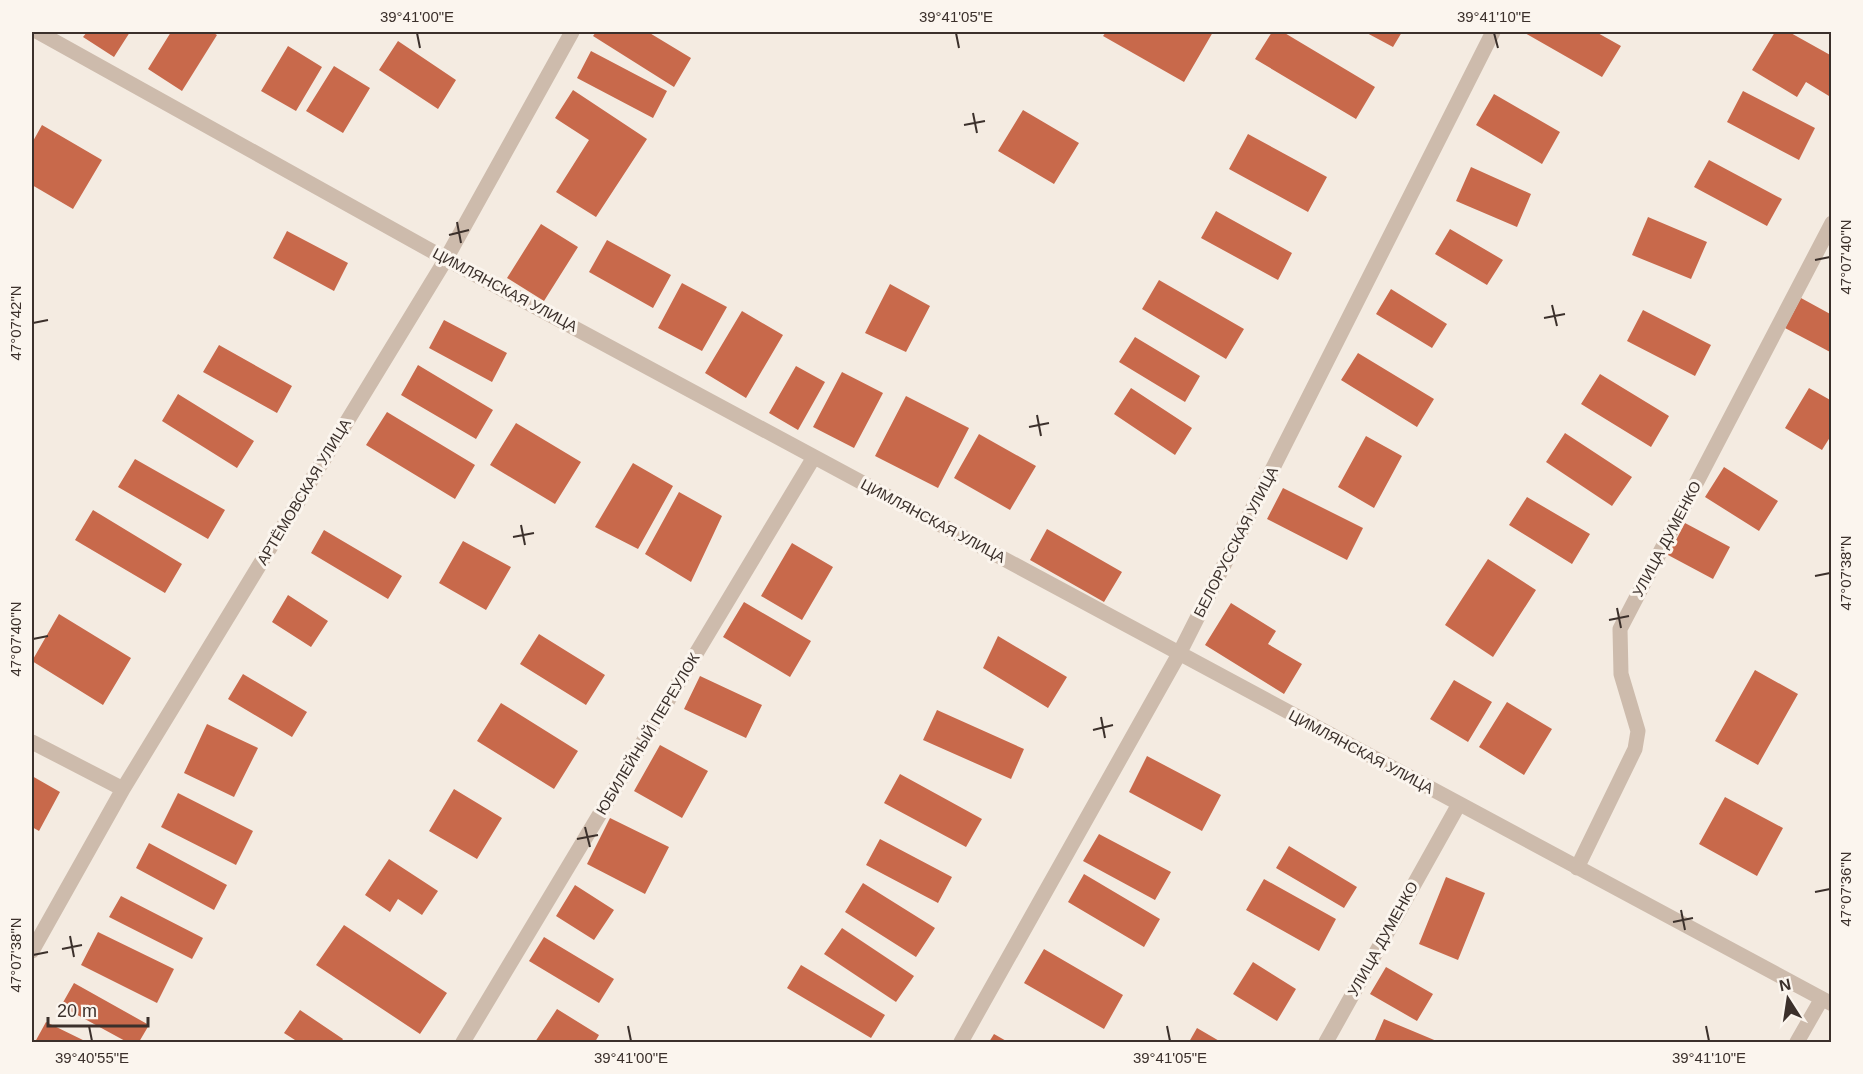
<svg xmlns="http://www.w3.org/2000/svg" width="1863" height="1074" viewBox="0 0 1863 1074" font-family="Arial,sans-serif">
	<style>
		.building { fill: #c8694b }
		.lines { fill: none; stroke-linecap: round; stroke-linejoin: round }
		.minor { stroke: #cdbbac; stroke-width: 15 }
		.ticks { fill: none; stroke: #3b302b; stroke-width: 2 }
		.labels { text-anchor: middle; stroke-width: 6; stroke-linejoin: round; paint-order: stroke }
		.street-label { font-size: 15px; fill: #3b302b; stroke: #fbf5ee }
		.neatline { fill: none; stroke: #3b302b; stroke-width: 2 }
		.ticks-label { font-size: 15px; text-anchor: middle; fill: #3b302b }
	</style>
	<rect width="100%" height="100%" fill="#f4ebe1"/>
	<path class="building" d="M 87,32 L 130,32 L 114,57 L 83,37 Z
		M 171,32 L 212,32 L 217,35 L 182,91 L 148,69 Z
		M 596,32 L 648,32 L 691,58 L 674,87 L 593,36 Z
		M 1106,32 L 1213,32 L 1184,82 L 1103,36 Z
		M 1272,32 L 1283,32 L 1375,87 L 1356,119 L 1255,59 Z
		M 1365,32 L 1402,32 L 1393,47 Z
		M 1523,32 L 1596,32 L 1621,46 L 1602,77 Z
		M 1775,32 L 1789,32 L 1832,56 L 1832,92 L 1829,96 L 1806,82 L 1797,97 L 1752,70 Z
		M 398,41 L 456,80 L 438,109 L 379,70 Z
		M 288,46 L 322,67 L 296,111 L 261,91 Z
		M 591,51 L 667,91 L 653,118 L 577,78 Z
		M 334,66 L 370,88 L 343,133 L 306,111 Z
		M 573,90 L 647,139 L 596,217 L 556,192 L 589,140 L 555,118 Z
		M 1743,91 L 1815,128 L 1799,160 L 1727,122 Z
		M 1494,94 L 1560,132 L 1542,164 L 1476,125 Z
		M 1023,110 L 1079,143 L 1054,184 L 998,151 Z
		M 42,125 L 102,160 L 73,209 L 32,185 L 32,143 Z
		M 1248,134 L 1327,177 L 1308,212 L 1229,169 Z
		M 1709,160 L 1782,199 L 1767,226 L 1694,187 Z
		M 1471,167 L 1531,194 L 1517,227 L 1456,201 Z
		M 1216,211 L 1292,253 L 1278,280 L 1201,238 Z
		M 1648,217 L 1707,242 L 1691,279 L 1632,255 Z
		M 541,224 L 578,247 L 544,301 L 507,278 Z
		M 1450,229 L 1503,260 L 1487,285 L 1435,254 Z
		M 287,231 L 348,263 L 334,291 L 273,258 Z
		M 607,240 L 671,275 L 653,308 L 589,272 Z
		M 1159,280 L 1244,329 L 1226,359 L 1142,309 Z
		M 682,283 L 727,307 L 702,351 L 658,328 Z
		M 890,284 L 930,306 L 906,352 L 865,333 Z
		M 1391,289 L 1447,324 L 1432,348 L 1376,314 Z
		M 1801,298 L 1832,315 L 1832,353 L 1785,328 Z
		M 1643,310 L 1711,345 L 1695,376 L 1627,341 Z
		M 742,311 L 783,335 L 746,398 L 705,373 Z
		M 444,320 L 507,353 L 492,382 L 429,348 Z
		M 1135,337 L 1200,376 L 1185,402 L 1119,362 Z
		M 219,345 L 292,386 L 277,413 L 203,372 Z
		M 1358,353 L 1434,399 L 1417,427 L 1341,380 Z
		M 418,365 L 493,410 L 476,439 L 401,395 Z
		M 796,366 L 825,382 L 798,430 L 769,413 Z
		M 842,372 L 883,393 L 854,448 L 813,427 Z
		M 1600,374 L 1669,416 L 1651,447 L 1581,404 Z
		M 1131,388 L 1192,428 L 1175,455 L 1114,414 Z
		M 1809,388 L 1832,401 L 1832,434 L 1822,450 L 1785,428 Z
		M 178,394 L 254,441 L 237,468 L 162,421 Z
		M 906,396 L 969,428 L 938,488 L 875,456 Z
		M 387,412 L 475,465 L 455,499 L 366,445 Z
		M 516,423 L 581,462 L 555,504 L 490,465 Z
		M 1565,433 L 1632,477 L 1612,506 L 1546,462 Z
		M 979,434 L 1036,466 L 1010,510 L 954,478 Z
		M 1366,436 L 1402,456 L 1374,508 L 1338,487 Z
		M 135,459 L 225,510 L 208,539 L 118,487 Z
		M 633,463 L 673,486 L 638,549 L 595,527 Z
		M 1724,467 L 1778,501 L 1759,531 L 1705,497 Z
		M 1283,488 L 1363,528 L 1347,560 L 1267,519 Z
		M 679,492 L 722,516 L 691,582 L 645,554 Z
		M 1527,497 L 1590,534 L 1572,564 L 1509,525 Z
		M 93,510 L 182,564 L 165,593 L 75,540 Z
		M 1685,523 L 1730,547 L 1713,579 L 1668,555 Z
		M 1047,529 L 1122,572 L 1104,602 L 1030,560 Z
		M 324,530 L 402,576 L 388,599 L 311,553 Z
		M 463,541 L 511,567 L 486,610 L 439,583 Z
		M 792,543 L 833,567 L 802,620 L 761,596 Z
		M 1488,559 L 1536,590 L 1493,657 L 1445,625 Z
		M 288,595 L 328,621 L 311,647 L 272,622 Z
		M 744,602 L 811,641 L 790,677 L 723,637 Z
		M 1231,603 L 1276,631 L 1268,644 L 1302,664 L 1284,694 L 1205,645 Z
		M 59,614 L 131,658 L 103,705 L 32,661 Z
		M 539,634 L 605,675 L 586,705 L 520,664 Z
		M 998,636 L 1067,677 L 1048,708 L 983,668 Z
		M 1755,670 L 1798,694 L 1758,765 L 1715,741 Z
		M 243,674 L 307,712 L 292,737 L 228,699 Z
		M 700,676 L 762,705 L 746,738 L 684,709 Z
		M 1454,680 L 1492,702 L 1468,742 L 1430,719 Z
		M 1507,702 L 1552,729 L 1524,775 L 1479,747 Z
		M 501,703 L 578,751 L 554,789 L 477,741 Z
		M 937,710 L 1024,749 L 1011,779 L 923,740 Z
		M 207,724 L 258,748 L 234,797 L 184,773 Z
		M 660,745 L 708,771 L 682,818 L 634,791 Z
		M 1147,756 L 1221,795 L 1202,831 L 1129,792 Z
		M 900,774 L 982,819 L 966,847 L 884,803 Z
		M 32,776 L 60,792 L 39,831 L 32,827 Z
		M 454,789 L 502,818 L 477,859 L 429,831 Z
		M 178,793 L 253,831 L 236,865 L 161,827 Z
		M 1725,797 L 1783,828 L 1757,876 L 1699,844 Z
		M 610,818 L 669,847 L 645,894 L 587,864 Z
		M 1099,834 L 1171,872 L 1155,900 L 1083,861 Z
		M 880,839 L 952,877 L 938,903 L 866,865 Z
		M 149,843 L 227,885 L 214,910 L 136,868 Z
		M 1289,846 L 1357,887 L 1344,908 L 1276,868 Z
		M 389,859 L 438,891 L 422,915 L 398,899 L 390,912 L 365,895 Z
		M 1084,874 L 1160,919 L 1144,947 L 1068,902 Z
		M 1446,877 L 1485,893 L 1458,960 L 1419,944 Z
		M 1264,879 L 1336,919 L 1319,951 L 1246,910 Z
		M 863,883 L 935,928 L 916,957 L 845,912 Z
		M 575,885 L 614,910 L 594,940 L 556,916 Z
		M 121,896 L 203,938 L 192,959 L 109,917 Z
		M 344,925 L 447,993 L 420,1034 L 316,965 Z
		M 842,928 L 914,976 L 896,1002 L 824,954 Z
		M 98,932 L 174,969 L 157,1003 L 81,965 Z
		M 544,937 L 614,979 L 599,1003 L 529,961 Z
		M 1044,949 L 1123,995 L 1104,1029 L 1024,983 Z
		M 1253,962 L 1296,989 L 1277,1021 L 1233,994 Z
		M 801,965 L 885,1015 L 871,1038 L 787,988 Z
		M 1386,967 L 1433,994 L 1417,1021 L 1370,994 Z
		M 74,983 L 149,1025 L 139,1042 L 127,1042 L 61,1006 Z
		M 557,1009 L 599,1035 L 595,1042 L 535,1042 Z
		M 300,1010 L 343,1039 L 341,1042 L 293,1042 L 295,1040 L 284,1033 Z
		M 1384,1019 L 1439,1042 L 1374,1042 Z
		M 46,1022 L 87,1042 L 35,1042 Z
		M 1197,1028 L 1221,1042 L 1189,1042 Z
		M 994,1034 L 1008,1042 L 989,1042 Z"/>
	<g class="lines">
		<path class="minor" d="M 38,32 L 446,259 L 1832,1004
			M 32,742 L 123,789
			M 1577,868 L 1635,749 L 1638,731 L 1621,674 L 1620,629 L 1832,223
			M 32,951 L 123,789 L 446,259 L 572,32
			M 463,1042 L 814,457
			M 961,1042 L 1179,654 L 1493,32
			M 1326,1042 L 1459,804
			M 1797,1042 L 1821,1000"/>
	</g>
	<path class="ticks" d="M 417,33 L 420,48M 956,33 L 959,48M 1494,33 L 1498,48M 973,113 L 977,133M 964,125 L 985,121M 457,222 L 461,243M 449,235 L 469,230M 1815,260 L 1830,257M 1552,305 L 1557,326M 1544,318 L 1565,314M 33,323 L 48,320M 1037,415 L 1041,436M 1029,427 L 1049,423M 521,525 L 525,545M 513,537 L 534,533M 1815,576 L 1830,573M 1617,608 L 1621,628M 1609,620 L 1629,616M 33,639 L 48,636M 1101,717 L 1105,738M 1093,730 L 1113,725M 585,827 L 590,847M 577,839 L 598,835M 1815,892 L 1830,889M 1681,910 L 1685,930M 1673,922 L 1693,918M 70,936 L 74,957M 62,949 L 82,945M 33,955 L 48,952M 89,1026 L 92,1041M 628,1026 L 631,1041M 1167,1026 L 1170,1041M 1706,1026 L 1709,1041"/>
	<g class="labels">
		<g class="street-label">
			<text transform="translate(505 290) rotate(28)" y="5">ЦИМЛЯНСКАЯ УЛИЦА</text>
			<text transform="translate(304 492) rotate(-59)" y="5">АРТЁМОВСКАЯ УЛИЦА</text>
			<text transform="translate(933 521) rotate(28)" y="5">ЦИМЛЯНСКАЯ УЛИЦА</text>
			<text transform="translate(1667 539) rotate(-62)" y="5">УЛИЦА ДУМЕНКО</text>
			<text transform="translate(1236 542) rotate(-63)" y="5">БЕЛОРУССКАЯ УЛИЦА</text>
			<text transform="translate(648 734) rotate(-59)" y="5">ЮБИЛЕЙНЫЙ ПЕРЕУЛОК</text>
			<text transform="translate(1361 752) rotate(28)" y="5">ЦИМЛЯНСКАЯ УЛИЦА</text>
			<text transform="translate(1383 939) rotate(-61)" y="5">УЛИЦА ДУМЕНКО</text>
		</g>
	</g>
	<rect width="1863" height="1074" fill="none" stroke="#fbf5ee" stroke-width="66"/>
	<g transform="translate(1788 999) rotate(348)" stroke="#fbf5ee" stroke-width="4.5" paint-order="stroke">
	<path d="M0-4.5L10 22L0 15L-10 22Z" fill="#3b302b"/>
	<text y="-9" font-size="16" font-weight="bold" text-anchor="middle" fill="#3b302b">N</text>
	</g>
	<path d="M48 1017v9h100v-9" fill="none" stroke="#3b302b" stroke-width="3"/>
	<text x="57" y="1017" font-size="18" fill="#3b302b" stroke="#fbf5ee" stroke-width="4.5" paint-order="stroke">20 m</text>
	<rect x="33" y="33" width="1797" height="1008" class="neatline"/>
	<g class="ticks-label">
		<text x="417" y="22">39°41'00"E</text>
		<text x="956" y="22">39°41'05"E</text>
		<text x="1494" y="22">39°41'10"E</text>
		<text transform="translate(1846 257) rotate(-90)" y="5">47°07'40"N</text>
		<text transform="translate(16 323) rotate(-90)" y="5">47°07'42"N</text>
		<text transform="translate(1846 573) rotate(-90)" y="5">47°07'38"N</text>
		<text transform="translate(16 639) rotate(-90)" y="5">47°07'40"N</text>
		<text transform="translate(1846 889) rotate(-90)" y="5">47°07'36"N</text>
		<text transform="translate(16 955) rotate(-90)" y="5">47°07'38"N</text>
		<text x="92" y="1063">39°40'55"E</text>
		<text x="631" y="1063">39°41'00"E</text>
		<text x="1170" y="1063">39°41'05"E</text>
		<text x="1709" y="1063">39°41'10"E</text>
	</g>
</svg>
